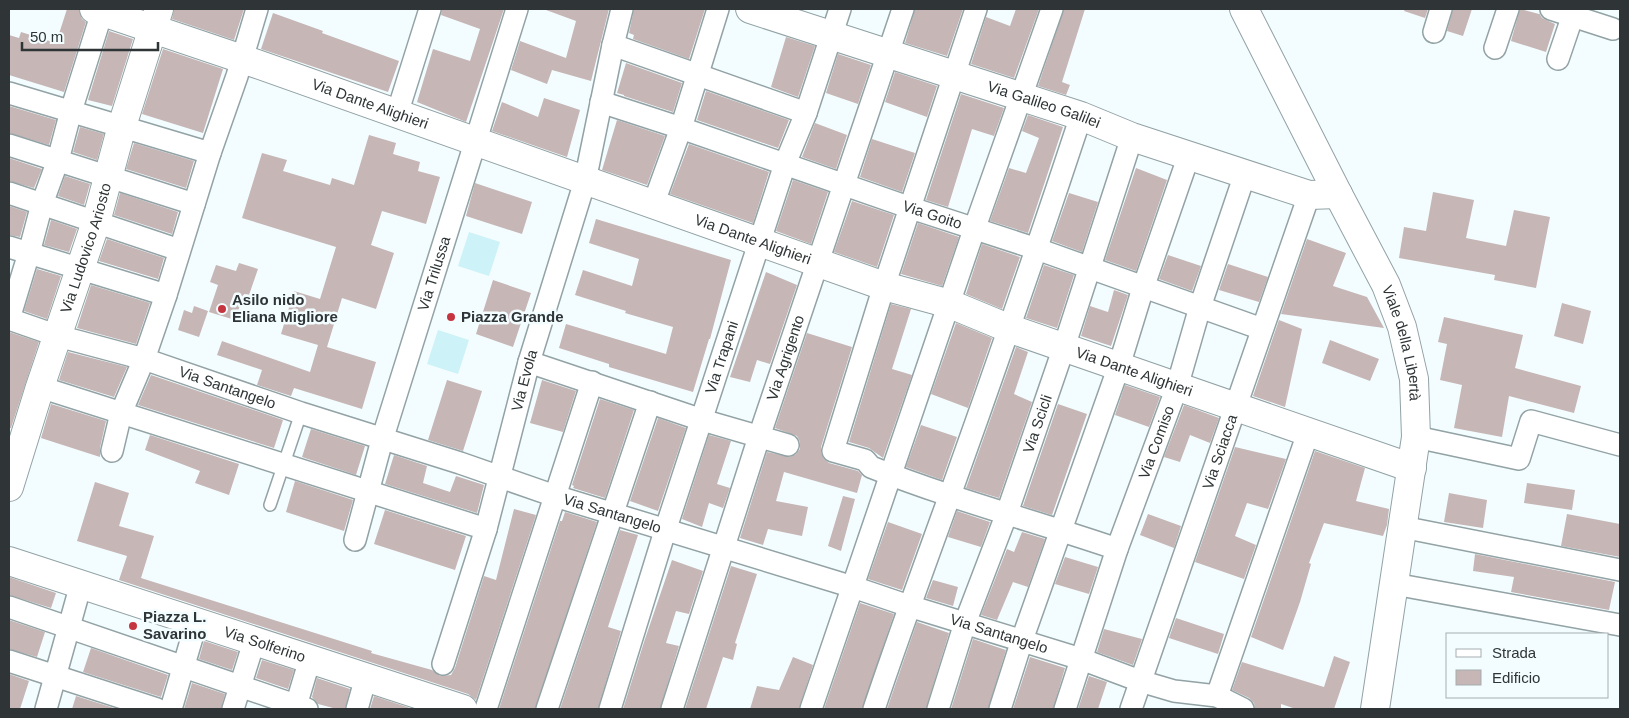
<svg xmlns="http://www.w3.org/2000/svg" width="1629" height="718" viewBox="0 0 1629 718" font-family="Arial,sans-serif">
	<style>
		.green { fill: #cdf2f7 }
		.building { fill: #c6b6b5 }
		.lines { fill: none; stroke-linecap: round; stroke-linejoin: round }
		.service-casing { stroke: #92a2a5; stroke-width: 14 }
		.minor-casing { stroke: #92a2a5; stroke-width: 24 }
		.tertiary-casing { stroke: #92a2a5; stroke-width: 30 }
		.service { stroke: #fff; stroke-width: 11 }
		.minor { stroke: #fff; stroke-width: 21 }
		.tertiary { stroke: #fff; stroke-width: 28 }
		.poi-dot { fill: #c5353f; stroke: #f3fdff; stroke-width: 2 }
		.labels { text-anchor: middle; stroke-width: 5; stroke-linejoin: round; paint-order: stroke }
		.street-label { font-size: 15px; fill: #2f3536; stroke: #f3fdff }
		.poi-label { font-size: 15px; font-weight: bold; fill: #2f3536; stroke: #f3fdff; text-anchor: start }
	</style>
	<rect width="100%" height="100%" fill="#f3fdff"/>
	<path class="green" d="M 469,232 L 500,242 L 489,276 L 458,266 Z
		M 438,330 L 469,340 L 458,374 L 427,364 Z"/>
	<path class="building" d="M 67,9 L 79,9 L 82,19 L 86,22 L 64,92 L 9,75 L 9,35 L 19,38 L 21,32 L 56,43 Z
		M 174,9 L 244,9 L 234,40 L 172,19 Z
		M 442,9 L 504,9 L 466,122 L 417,102 L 433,49 L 470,61 L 480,29 L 441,15 Z
		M 546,9 L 609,9 L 591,81 L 552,70 L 547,84 L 511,70 L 520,41 L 566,58 L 576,21 L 546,10 Z
		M 634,9 L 705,9 L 689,59 L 633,39 L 634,35 L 629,33 Z
		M 915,9 L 963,9 L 947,56 L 905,43 Z
		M 1016,9 L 1039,9 L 1014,78 L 971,64 L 986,17 L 1010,26 Z
		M 1064,9 L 1085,9 L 1062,82 L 1070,85 L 1066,95 L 1038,86 Z
		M 1405,9 L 1428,9 L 1425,18 L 1404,11 Z
		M 1453,9 L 1472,9 L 1463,36 L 1447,31 Z
		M 1520,9 L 1539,14 L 1539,13 L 1542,18 L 1555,24 L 1546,52 L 1511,41 Z
		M 273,13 L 323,31 L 322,33 L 399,61 L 388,92 L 261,49 Z
		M 109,31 L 133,39 L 112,106 L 88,100 Z
		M 786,37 L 815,46 L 798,97 L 771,87 Z
		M 163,49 L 223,69 L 203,133 L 142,114 Z
		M 838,54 L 871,65 L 858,104 L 826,93 Z
		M 626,63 L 682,83 L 673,112 L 624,96 L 624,95 L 617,93 Z
		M 895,72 L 937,86 L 927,117 L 885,102 Z
		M 706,91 L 789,120 L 778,148 L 697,120 Z
		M 961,94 L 1004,108 L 994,136 L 972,129 L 948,207 L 926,200 Z
		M 544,98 L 580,110 L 567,157 L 492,131 L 502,102 L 538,117 Z
		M 9,106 L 56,120 L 49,145 L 9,133 Z
		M 1028,115 L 1063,127 L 1028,233 L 990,221 L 1009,168 L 1026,173 L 1039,138 L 1022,131 Z
		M 617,120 L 665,136 L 647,185 L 602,170 Z
		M 815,123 L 847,135 L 836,169 L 802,157 Z
		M 80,127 L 104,134 L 97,160 L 73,152 Z
		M 369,135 L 396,143 L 393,154 L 420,162 L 418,171 L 440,177 L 426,224 L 382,211 L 371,245 L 394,253 L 376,309 L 342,298 L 327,347 L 376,362 L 362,409 L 294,388 L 291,396 L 257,385 L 262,370 L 217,355 L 222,341 L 310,372 L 318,345 L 281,334 L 294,291 L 320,299 L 336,247 L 242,218 L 262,153 L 287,160 L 283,171 L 330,185 L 332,178 L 354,185 Z
		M 872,139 L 915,153 L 902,192 L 860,177 Z
		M 134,143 L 194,161 L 186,188 L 126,169 Z
		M 689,144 L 769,172 L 753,223 L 670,194 Z
		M 9,158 L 42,169 L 34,188 L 9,181 Z
		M 1136,168 L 1167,180 L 1136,271 L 1105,260 Z
		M 65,176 L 90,184 L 84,205 L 58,196 Z
		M 793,180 L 828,192 L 811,244 L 776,231 Z
		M 475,183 L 532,202 L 522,234 L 466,216 Z
		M 1433,192 L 1474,200 L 1466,238 L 1506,246 L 1514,210 L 1550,217 L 1536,288 L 1494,280 L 1495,275 L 1399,258 L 1404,227 L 1426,231 Z
		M 120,193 L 178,212 L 172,234 L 114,215 Z
		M 1069,193 L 1098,202 L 1082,252 L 1052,241 Z
		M 852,201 L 894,215 L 877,267 L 834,252 Z
		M 9,206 L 27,212 L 20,237 L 9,235 Z
		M 596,219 L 731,260 L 710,339 L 709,339 L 693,392 L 609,367 L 609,364 L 559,348 L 566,324 L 666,354 L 673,327 L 625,313 L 626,311 L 575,295 L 583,270 L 632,286 L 639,259 L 589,243 Z
		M 51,220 L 77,229 L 69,252 L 44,245 Z
		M 918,223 L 959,237 L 942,286 L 901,274 Z
		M 107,239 L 164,258 L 158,279 L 99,261 Z
		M 1307,239 L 1346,253 L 1333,286 L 1367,297 L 1384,328 L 1281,314 Z
		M 982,244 L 1020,257 L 1002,309 L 966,294 Z
		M 1168,255 L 1201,266 L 1192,291 L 1159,279 Z
		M 239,263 L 258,269 L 249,295 L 244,294 L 235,320 L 209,312 L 218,285 L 210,282 L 216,265 L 236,271 Z
		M 1228,264 L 1268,277 L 1259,302 L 1219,290 Z
		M 1044,265 L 1074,275 L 1057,328 L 1026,318 Z
		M 37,269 L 61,276 L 47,319 L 24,311 Z
		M 766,272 L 797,285 L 770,364 L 757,360 L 750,382 L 730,377 Z
		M 493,280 L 531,293 L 513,347 L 476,334 Z
		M 91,285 L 150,303 L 136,344 L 77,328 Z
		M 1114,290 L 1128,295 L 1111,346 L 1081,336 L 1090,306 L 1108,312 Z
		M 1562,303 L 1591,311 L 1583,344 L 1554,336 Z
		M 891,304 L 911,309 L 892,369 L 912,375 L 883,458 L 869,448 L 849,442 Z
		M 194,306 L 208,311 L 199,337 L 178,330 L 184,310 L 192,313 Z
		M 1444,317 L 1523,335 L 1515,368 L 1581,386 L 1574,413 L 1509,396 L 1502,437 L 1454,428 L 1462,385 L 1440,380 L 1447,344 L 1438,342 Z
		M 1279,320 L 1302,329 L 1285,407 L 1253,396 Z
		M 956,323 L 992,338 L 968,408 L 931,394 Z
		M 9,332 L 39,342 L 11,428 L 9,428 Z
		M 807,333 L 852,347 L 821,447 L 821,453 L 824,459 L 829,463 L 858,471 L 862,475 L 857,493 L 784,472 L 776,501 L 808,507 L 802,536 L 768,529 L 763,545 L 740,538 L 767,452 L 790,457 L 796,454 L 800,449 L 800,442 L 797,436 L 775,428 Z
		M 1330,340 L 1379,359 L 1370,381 L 1322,363 Z
		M 1016,347 L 1028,352 L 1014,394 L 1032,402 L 999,498 L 966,488 Z
		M 68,352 L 127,367 L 114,397 L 59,380 Z
		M 151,375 L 283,420 L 274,448 L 138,405 Z
		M 447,380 L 482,391 L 463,451 L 428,440 Z
		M 542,380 L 576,391 L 563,432 L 530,423 Z
		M 1125,385 L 1160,397 L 1149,427 L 1115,415 Z
		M 600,399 L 634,410 L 605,498 L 573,488 L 574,486 L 572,485 Z
		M 51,404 L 106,421 L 100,448 L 100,457 L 41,438 Z
		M 1058,404 L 1087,414 L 1052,515 L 1023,506 Z
		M 1184,405 L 1219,418 L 1210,443 L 1190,435 L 1180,462 L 1164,457 Z
		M 658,418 L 686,428 L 658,511 L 630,501 Z
		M 921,425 L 957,437 L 942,480 L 906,467 Z
		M 311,429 L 365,446 L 356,475 L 302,457 Z
		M 150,435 L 239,464 L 229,495 L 195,483 L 200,471 L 145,450 Z
		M 709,435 L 731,441 L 717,484 L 730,488 L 723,508 L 709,503 L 702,527 L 682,519 Z
		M 1235,447 L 1286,459 L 1268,509 L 1247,503 L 1235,536 L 1256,545 L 1244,579 L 1195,562 Z
		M 1315,451 L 1365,468 L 1356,501 L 1389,509 L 1387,525 L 1383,536 L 1324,523 L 1309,563 L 1311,564 L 1300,602 L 1283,650 L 1251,637 Z
		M 394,455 L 427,466 L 423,483 L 450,492 L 456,476 L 484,485 L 477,513 L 385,484 Z
		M 295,481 L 353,500 L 344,531 L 286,512 Z
		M 95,482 L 129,493 L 119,526 L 154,536 L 141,578 L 372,651 L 371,653 L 432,670 L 440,676 L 451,675 L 455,668 L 484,576 L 496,580 L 514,509 L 536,515 L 476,700 L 468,694 L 119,580 L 127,556 L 77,541 Z
		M 1527,483 L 1575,490 L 1572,510 L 1524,503 Z
		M 1449,493 L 1487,500 L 1483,528 L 1444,522 Z
		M 843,496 L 855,499 L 841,551 L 828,546 Z
		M 385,510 L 466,536 L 455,570 L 374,544 Z
		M 957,511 L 990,522 L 981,547 L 948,537 Z
		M 565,512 L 597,522 L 535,709 L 499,709 L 560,521 L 562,521 Z
		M 1148,514 L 1181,526 L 1174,548 L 1140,535 Z
		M 1567,514 L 1620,524 L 1620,557 L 1561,546 Z
		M 888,522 L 922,534 L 902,590 L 868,579 Z
		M 620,530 L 638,535 L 608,627 L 621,631 L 598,709 L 560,709 Z
		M 1022,532 L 1045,539 L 1028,587 L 1013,582 L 997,620 L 981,615 L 1007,549 L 1014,552 Z
		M 1475,554 L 1615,582 L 1609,610 L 1511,592 L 1514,577 L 1473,571 Z
		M 1065,557 L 1098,567 L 1089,594 L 1055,584 Z
		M 672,560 L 703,571 L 689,614 L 676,611 L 666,643 L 679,646 L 660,709 L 623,709 L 645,639 Z
		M 731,566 L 757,574 L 735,643 L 737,644 L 733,660 L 723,657 L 706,709 L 685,709 Z
		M 9,577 L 56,593 L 51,608 L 9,595 Z
		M 933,580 L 958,587 L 953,606 L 926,598 Z
		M 860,603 L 894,614 L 862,709 L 824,709 Z
		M 1176,618 L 1224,634 L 1218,654 L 1169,638 Z
		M 9,620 L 45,632 L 37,657 L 9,649 Z
		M 917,622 L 949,633 L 926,709 L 887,709 Z
		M 1104,629 L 1142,639 L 1133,665 L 1097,652 Z
		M 973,639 L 1006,650 L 988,709 L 951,709 Z
		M 204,641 L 238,652 L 232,670 L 199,659 Z
		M 91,648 L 168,675 L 161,697 L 83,672 Z
		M 1334,656 L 1350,662 L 1334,709 L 1296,709 L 1281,704 L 1281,709 L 1255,709 L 1254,703 L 1249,698 L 1232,690 L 1242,662 L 1324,687 Z
		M 793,657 L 813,665 L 799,709 L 750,709 L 757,686 L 779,690 Z
		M 1030,657 L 1065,668 L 1053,709 L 1013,709 Z
		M 262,660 L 294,670 L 288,689 L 256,678 Z
		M 9,674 L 29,681 L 20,709 L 9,709 Z
		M 1089,676 L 1107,682 L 1098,709 L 1078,709 Z
		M 317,678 L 350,689 L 345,709 L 337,709 L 318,704 L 312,697 Z
		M 192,683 L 225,694 L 221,709 L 184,709 Z
		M 76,696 L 117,709 L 72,709 Z
		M 374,696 L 410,708 L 410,709 L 370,709 Z"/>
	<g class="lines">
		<g class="service-casing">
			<path id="service" d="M 270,505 L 301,413"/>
		</g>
		<g class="minor-casing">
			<g id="minor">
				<path d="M 976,9 L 884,286 L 833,451 L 865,460 L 871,467 C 951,499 1035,521 1117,549"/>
				<path d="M 1551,9 L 1613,29"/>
				<path d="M 1434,32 L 1441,9"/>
				<path d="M 613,45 L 806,113"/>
				<path d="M 1495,48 L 1508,9"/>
				<path d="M 1558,59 L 1575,9"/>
				<path d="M 9,93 L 210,153"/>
				<path id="s1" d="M 601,102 L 681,128 L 911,208 L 1037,249 L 1262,329"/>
				<path d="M 397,114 L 430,9"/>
				<path d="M 9,145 L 194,204"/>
				<path d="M 9,193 L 179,250"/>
				<path d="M 653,205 L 681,128 L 718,9"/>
				<path d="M 9,247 L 166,295"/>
				<path id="s2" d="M 9,319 L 58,336 L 144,359 L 301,413 L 460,463 L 555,496 L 853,587 L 909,606 L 1081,659 L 1140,681 L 1174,691 L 1217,696 L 1243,709"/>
				<path d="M 9,319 L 29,253 L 42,204 L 58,160 L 71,111 L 103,9"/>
				<path d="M 529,362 L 702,420 L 788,445"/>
				<path d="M 40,387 L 486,529"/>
				<path d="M 1416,437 L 1519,459 L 1531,421 L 1620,445"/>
				<path d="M 112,451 L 121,413 L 144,359 L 166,295 L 210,153 L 237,76 L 257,9"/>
				<path d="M 1402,527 L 1620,570"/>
				<path id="s3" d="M 355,540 L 382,440 L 517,9"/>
				<path d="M 1394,584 L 1620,625"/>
				<path d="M 9,607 L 307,709"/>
				<path d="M 9,661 L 157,709"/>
				<path id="s4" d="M 443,664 L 486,529 L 529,362 L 585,181 L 613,45 L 622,9"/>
				<path d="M 1217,696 L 1308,433"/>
				<path d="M 46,709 L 81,584"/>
				<path d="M 171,709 L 196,624"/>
				<path d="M 233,709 L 254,642"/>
				<path d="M 295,709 L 310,659"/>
				<path d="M 357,709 L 366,677"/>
				<path d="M 486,709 L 592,382"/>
				<path d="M 547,709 L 650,402"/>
				<path id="s5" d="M 610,709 L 665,531 L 785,164 L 806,113 L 840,9"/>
				<path id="s6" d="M 672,709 L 759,437 L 903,9"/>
				<path d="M 811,709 L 975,227 L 1052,9"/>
				<path d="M 874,709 C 898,637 924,567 950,495 C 995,370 1039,243 1081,116"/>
				<path id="s7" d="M 938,709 L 965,623 L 1007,513 L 1064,347 L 1132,137"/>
				<path d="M 1000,709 L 1022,640 L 1119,366 L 1143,288 L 1189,155"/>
				<path id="s8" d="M 1065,709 L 1117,549 L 1177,387 L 1200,307 L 1245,174"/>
				<path id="s9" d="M 1131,709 L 1309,195"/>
			</g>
		</g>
		<g class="tertiary-casing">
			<g id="tertiary">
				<path id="s10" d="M 94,9 L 257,64 L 884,286 L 950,304 L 1008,328 L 1412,468"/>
				<path id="s11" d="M 750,9 L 1081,116 L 1132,137 L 1309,195 L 1338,194"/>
				<path id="s12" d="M 1244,9 L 1338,194 L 1386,285 L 1402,327 L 1414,379 L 1416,437 L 1375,709"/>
				<path id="s13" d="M 9,487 L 40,387 L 96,222 L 122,126 L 159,9"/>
				<path id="s14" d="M 9,561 L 463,709"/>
			</g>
		</g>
		<use href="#service" class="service"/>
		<use href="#minor" class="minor"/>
		<use href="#tertiary" class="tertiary"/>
	</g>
	<g class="poi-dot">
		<circle cx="222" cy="309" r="5"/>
		<circle cx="451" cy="317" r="5"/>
		<circle cx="133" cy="626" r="5"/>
	</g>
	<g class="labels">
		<g class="street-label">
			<text dy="5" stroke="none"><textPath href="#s10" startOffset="292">Via Dante Alighieri</textPath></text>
			<text dy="5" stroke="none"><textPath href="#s11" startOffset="309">Via Galileo Galilei</textPath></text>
			<text dy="5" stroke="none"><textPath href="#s1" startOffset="350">Via Goito</textPath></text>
			<text dy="5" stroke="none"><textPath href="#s10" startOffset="698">Via Dante Alighieri</textPath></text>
			<text dy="5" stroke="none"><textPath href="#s13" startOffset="251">Via Ludovico Ariosto</textPath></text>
			<text dy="5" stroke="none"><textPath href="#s3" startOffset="278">Via Trilussa</textPath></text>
			<text dy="5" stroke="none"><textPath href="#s12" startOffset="371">Viale della Libertà</textPath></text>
			<text dy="5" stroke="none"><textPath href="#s5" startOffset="369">Via Trapani</textPath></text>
			<text dy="5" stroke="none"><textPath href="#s6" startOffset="369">Via Agrigento</textPath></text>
			<text dy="5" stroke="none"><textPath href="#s10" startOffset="1102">Via Dante Alighieri</textPath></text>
			<text dy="5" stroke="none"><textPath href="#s4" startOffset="295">Via Evola</textPath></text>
			<text dy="5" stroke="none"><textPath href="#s2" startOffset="229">Via Santangelo</textPath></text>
			<text dy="5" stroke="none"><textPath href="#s7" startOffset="302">Via Scicli</textPath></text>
			<text dy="5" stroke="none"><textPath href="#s8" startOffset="282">Via Comiso</textPath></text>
			<text dy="5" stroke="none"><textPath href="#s9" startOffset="272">Via Sciacca</textPath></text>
			<text dy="5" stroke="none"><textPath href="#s2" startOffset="634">Via Santangelo</textPath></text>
			<text dy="5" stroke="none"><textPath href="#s2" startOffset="1039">Via Santangelo</textPath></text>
			<text dy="5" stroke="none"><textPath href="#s14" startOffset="269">Via Solferino</textPath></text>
		</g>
		<g class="poi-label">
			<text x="232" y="305">Asilo nido<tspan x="232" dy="17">Eliana Migliore</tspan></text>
			<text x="461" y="322">Piazza Grande</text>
			<text x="143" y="622">Piazza L.<tspan x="143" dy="17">Savarino</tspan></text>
		</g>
	</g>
	<rect width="1629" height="718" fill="none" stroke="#2f3536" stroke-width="20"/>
	<rect x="1446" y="633" width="162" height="65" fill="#f3fdff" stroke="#a5adaf"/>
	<rect x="1456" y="649" width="25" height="8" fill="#ffffff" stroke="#a5adaf"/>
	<text x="1492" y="658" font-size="15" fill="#2f3536">Strada</text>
	<rect x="1456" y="670" width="25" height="15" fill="#c6b6b5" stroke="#a5adaf"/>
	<text x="1492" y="683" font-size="15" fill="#2f3536">Edificio</text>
	<path d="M22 42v8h136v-8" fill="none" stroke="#2f3536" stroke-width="2.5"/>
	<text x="30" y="42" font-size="15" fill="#2f3536" stroke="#f3fdff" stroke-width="4" paint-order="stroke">50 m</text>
</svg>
